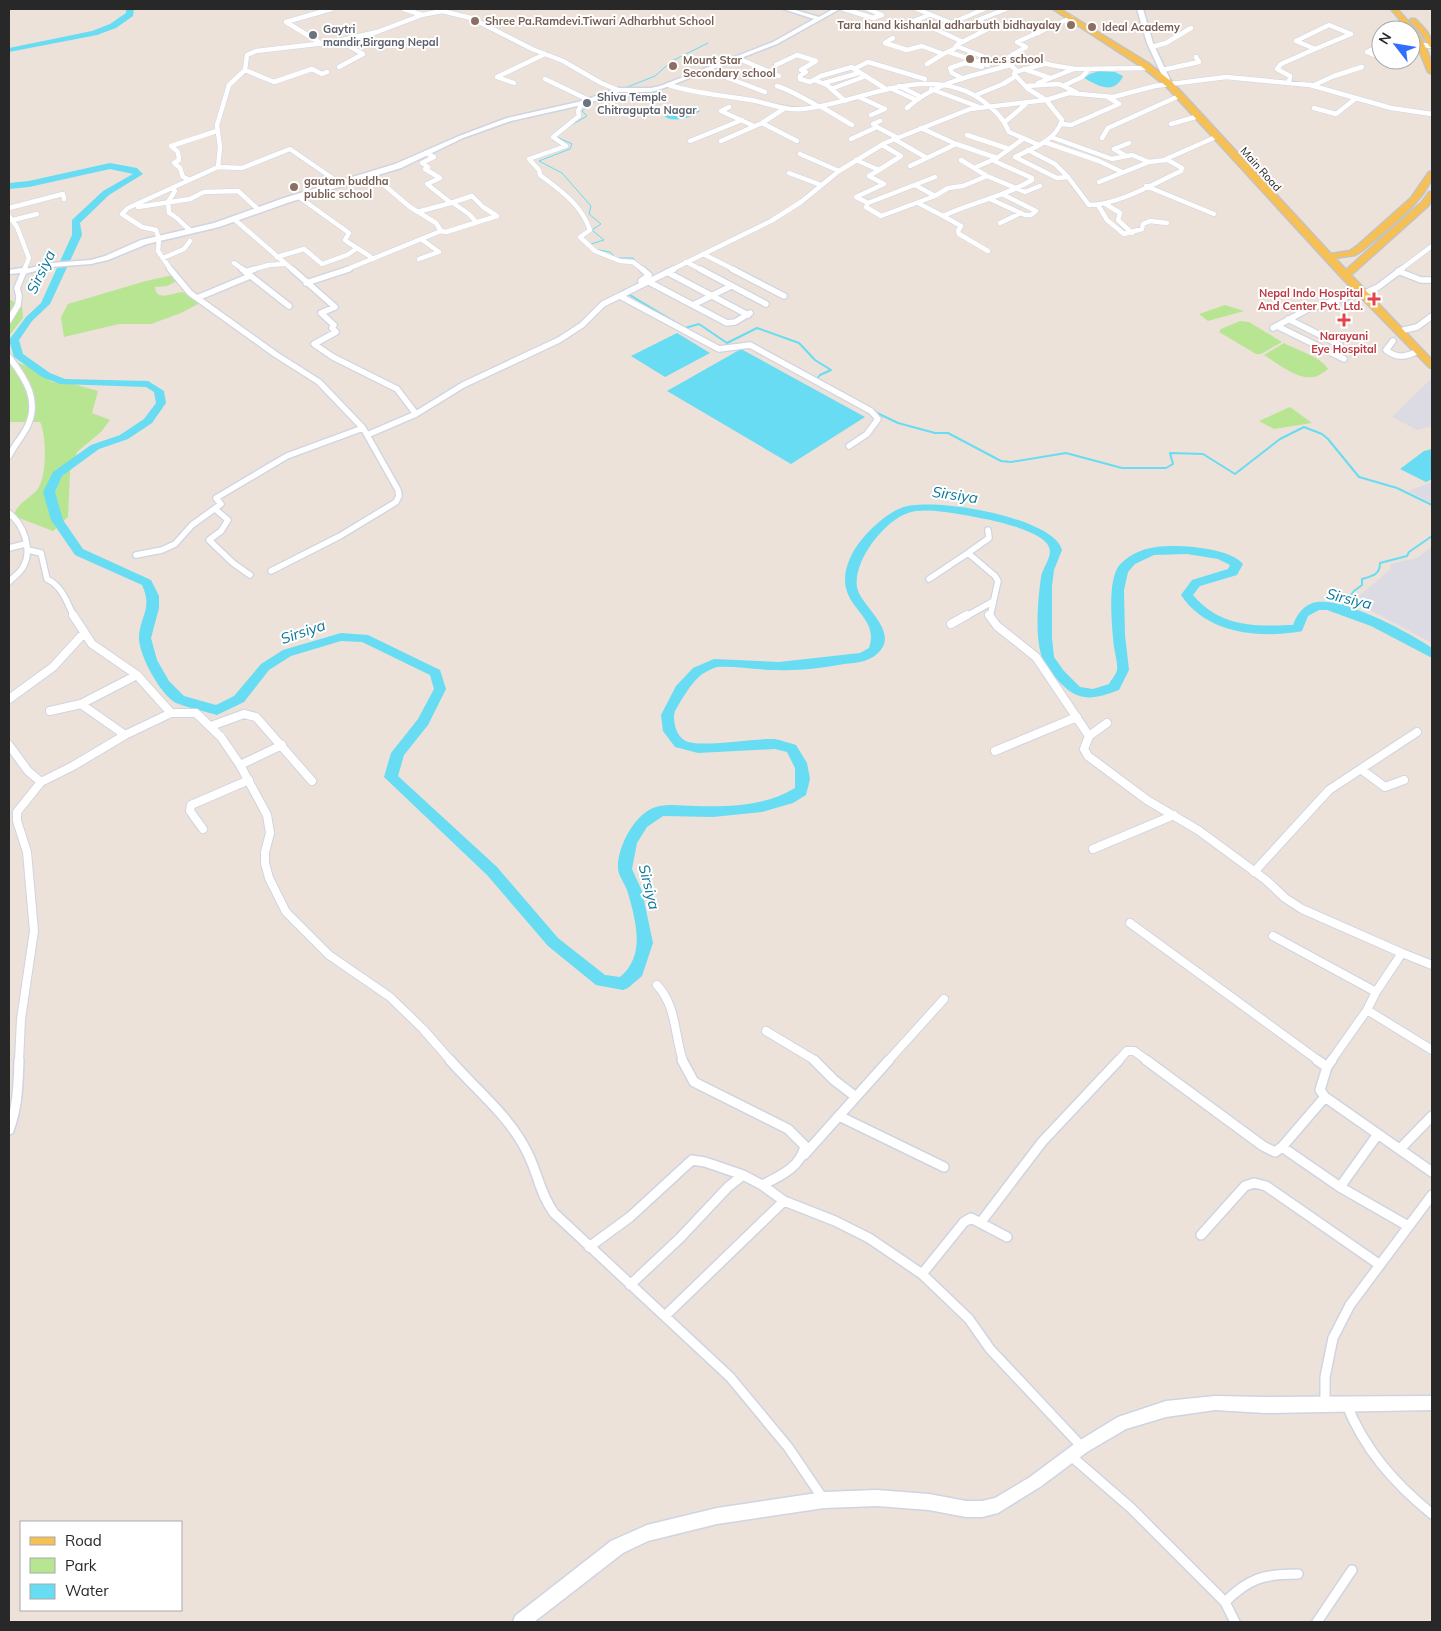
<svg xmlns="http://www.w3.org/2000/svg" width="1441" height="1631" viewBox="0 0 1441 1631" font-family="Mulish,sans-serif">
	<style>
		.industrial { fill: #dcdae3 }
		.green { fill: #b7e592 }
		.water { fill: #67dcf3 }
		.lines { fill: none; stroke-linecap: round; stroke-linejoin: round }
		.stream-far1 { stroke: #67dcf3; stroke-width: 1 }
		.stream { stroke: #67dcf3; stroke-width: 2 }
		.river { fill: #67dcf3; fill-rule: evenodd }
		.street-far3-casing { stroke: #ced4e2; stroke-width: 5.5 }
		.street-far2-casing { stroke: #ced4e2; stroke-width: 8 }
		.street-far1-casing { stroke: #ced4e2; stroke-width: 10 }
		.street-casing { stroke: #ced4e2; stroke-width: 12 }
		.secondary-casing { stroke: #ced4e2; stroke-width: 3 }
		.primary-casing { stroke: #c3c3c3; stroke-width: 3 }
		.street-far3 { stroke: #fff; stroke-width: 4.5 }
		.street-far2 { stroke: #fff; stroke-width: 5.5 }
		.street-far1 { stroke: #fff; stroke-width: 8 }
		.street { stroke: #fff; stroke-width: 9 }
		.secondary { fill: #fff; fill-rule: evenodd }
		.primary { fill: #f6c054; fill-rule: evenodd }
		.education-dot { fill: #8d6e63; stroke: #fff; stroke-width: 2 }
		.worship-dot { fill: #6b7280; stroke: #fff; stroke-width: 2 }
		.health-dot { fill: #e0444e; stroke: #fff; stroke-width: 2 }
		.labels { text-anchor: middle; stroke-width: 4; stroke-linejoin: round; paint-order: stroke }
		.far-education-label { font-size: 11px; font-weight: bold; fill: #785e54; stroke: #fff; text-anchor: start }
		.far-worship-label { font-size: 11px; font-weight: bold; fill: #5b616d; stroke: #fff; text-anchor: start }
		.far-street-label { font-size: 11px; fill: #282828; stroke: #fff }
		.far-health-label { font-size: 11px; font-weight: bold; fill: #be3a42; stroke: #fff; text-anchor: end }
		.water-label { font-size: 15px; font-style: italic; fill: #08789d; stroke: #fff }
	</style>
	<rect width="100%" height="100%" fill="#ece2d9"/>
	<path class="industrial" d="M 1432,378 L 1432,426 L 1417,430 L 1392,417 Z
		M 1432,482 L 1432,503 L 1408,491 Z
		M 1432,546 L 1432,643 L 1353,601 L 1391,569 L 1390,564 L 1417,558 Z"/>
	<path class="green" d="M 173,275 L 177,281 L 167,286 L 155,287 C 156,303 174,292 183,292 L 200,303 L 181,313 L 151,324 L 119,324 L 64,337 L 61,317 L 68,304 L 146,281 Z
		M 9,299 L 22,307 L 23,318 L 9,336 Z
		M 1225,305 L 1244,311 L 1208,321 L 1199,314 Z
		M 1240,321 L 1249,322 L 1282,342 L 1261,354 L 1256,354 L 1219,332 L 1221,329 Z
		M 1284,343 C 1295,349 1323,358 1328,369 C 1324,372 1319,376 1314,377 C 1298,380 1277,363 1264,355 Z
		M 9,359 L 34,369 L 52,382 L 73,384 L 98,391 L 92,413 L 110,420 L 101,432 L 77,452 L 70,472 L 68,517 L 53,531 L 14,516 C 16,504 29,499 37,490 C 47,479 47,435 40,422 L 9,422 Z
		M 1290,407 L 1312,423 L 1274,429 L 1259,421 Z"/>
	<path class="water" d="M 1099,71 L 1115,72 L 1123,76 C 1114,96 1097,85 1084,78 L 1090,74 Z
		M 689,107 L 700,111 C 691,118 671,124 663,115 Z
		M 677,333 L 710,353 L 665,377 L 631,356 Z
		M 741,349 L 865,417 L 791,464 L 667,391 Z
		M 1432,449 L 1432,479 L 1426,482 L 1400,469 L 1424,451 Z"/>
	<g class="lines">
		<path class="stream-far1" d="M 625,88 L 655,76 L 672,61 L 708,43
			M 573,124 L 587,116 L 582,111 L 595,101 L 609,95
			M 561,133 L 557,137 L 572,144 L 570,149 L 539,161 L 562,173 L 591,206 L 589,214 L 601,224 L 592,230 L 604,240 L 591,244 L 594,249 L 610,252 L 616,258 L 633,258 L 636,262"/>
		<path class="stream" d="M 627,289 L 623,291 L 685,328 L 699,324 L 727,343 L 757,328 L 799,343 L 815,360 L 831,370 L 820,375 L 816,380
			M 9,342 L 14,340
			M 875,412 L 898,423 L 935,433 L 948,433 L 1001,461 L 1011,462 L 1066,453 L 1122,468 L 1166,468 L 1173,464 L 1170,453 L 1203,454 L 1235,474 L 1280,439 L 1304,427 L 1322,434 L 1328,439 L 1359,477 L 1397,488 L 1432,505
			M 1339,610 L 1354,591 L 1362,585 L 1362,579 C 1372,576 1380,575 1380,563 L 1407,556 L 1409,552 L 1432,536"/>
		<path class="river" d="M 126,9 L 134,9 L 133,16 L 116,28 L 97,35 L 9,52 L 9,48 L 92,31 L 110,24 L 126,13 Z
			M 110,163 L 137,168 L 143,174 L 109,195 L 80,223 L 82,235 L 50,304 L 32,321 L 19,340 L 23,354 L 50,373 L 65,379 L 148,381 L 164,391 L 166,403 L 152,423 L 128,439 L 99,449 L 62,476 L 55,492 L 63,520 L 83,549 L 151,580 L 159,596 L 159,608 L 151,638 L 157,660 L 169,681 L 184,696 L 216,705 L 234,696 L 261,664 L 283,650 L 341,633 L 368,635 L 440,670 L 446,689 L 428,725 L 404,755 L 398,776 L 497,867 L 558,938 L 605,975 L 620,977 C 646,955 636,922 628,893 C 626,885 618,876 618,868 C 617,846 637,809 660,806 C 671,804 684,806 695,806 C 728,807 766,806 795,788 L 795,768 L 787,752 L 775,749 L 698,753 L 675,747 L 663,731 L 661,715 L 676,686 L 693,668 L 714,659 L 779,662 L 860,653 L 869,648 C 882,610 826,607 852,554 C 861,537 883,515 901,508 C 930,496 1054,517 1062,550 L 1054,570 L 1052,586 L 1052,638 L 1054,657 L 1064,671 L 1080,687 L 1093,689 L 1109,684 C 1111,680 1116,675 1117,670 C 1118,664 1115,654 1114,647 C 1112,627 1108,590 1116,571 C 1121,559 1139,550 1151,548 C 1171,543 1230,547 1243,564 L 1237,575 L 1200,586 L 1193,595 C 1218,625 1251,627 1288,625 L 1293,625 C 1297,614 1304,604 1317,602 C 1345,598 1409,632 1432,648 L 1432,658 L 1371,626 L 1327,610 L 1319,610 L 1308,616 L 1302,631 L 1298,632 C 1256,638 1206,633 1181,595 L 1192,580 L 1228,569 L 1230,565 L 1218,559 L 1187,554 L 1154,555 L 1135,564 L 1128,572 L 1124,590 L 1125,635 L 1129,670 L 1119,690 C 1090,701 1076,702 1055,677 C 1049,670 1043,662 1041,654 C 1035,633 1038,599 1041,577 C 1042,568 1053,557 1049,547 C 1042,528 977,517 958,514 C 943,512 923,508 908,513 C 884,521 853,561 857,587 C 860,606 902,632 877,654 C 868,662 855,663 844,664 C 822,668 798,671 776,670 C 757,670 736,666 717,667 C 713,668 705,672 701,675 C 690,684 682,699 675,711 C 672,719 676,735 684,740 C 697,749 755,738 774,739 C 781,740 789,743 796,745 L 807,763 L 810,779 L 806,795 L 793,803 L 762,812 L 713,817 L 663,816 L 647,827 L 637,843 L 632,869 L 642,891 L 653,943 L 642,976 L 628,988 L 623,990 L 596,985 L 548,946 L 487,875 L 384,777 L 391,753 L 418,719 L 434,689 L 430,675 L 362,642 L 341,641 L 291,656 L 269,670 L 244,702 L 217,715 C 204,711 189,708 176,703 C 161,696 138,654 139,637 C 140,616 153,609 142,585 L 75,555 L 51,520 L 43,492 L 53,472 L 91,445 L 120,435 L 144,419 L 156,403 L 154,392 L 146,387 L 60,384 L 42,377 L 14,357 L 9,340 L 26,317 L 41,303 L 72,235 L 72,220 L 103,191 L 133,174 L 110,169 L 29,187 L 9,189 L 9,183 L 29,181 Z"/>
		<g class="street-far3-casing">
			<path id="street-far3" d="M 404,9 L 422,15
				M 844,9 L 873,18 L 882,15 L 868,9
				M 917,9 L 951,23
				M 915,21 L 938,29 L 984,9
				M 1002,25 L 1015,20 L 1039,33
				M 898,27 L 929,15
				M 935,29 L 963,42
				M 893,38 L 885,43 L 907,50 L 922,46 L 943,54 L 954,49 L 958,44 L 992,27 L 978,20 L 1006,9
				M 1296,41 L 1329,25 L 1351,34
				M 322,44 L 286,22 L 331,9
				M 1411,44 L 1432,46
				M 1381,45 L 1367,52 L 1381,58
				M 956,46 L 998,62
				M 1152,47 L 1166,43 L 1191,28
				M 1315,49 L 1351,34
				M 949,52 L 988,65
				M 1013,54 L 1051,65 L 1075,69 L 1150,68
				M 737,58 L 779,76
				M 927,64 L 943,54
				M 776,65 L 797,55 L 816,61 L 801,70 L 806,72 L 800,76 L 800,79 L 810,82 L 821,76 L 852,67
				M 339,67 L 363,54 L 340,41
				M 851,67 L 886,89
				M 854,69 L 868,62 L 925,79
				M 1024,69 L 1050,78
				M 245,70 L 274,82 L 312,69 L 322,74 L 327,72
				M 707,70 L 765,92
				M 1162,70 L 1199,62 L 1196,57
				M 1015,72 L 1044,64
				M 960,77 L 952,73 L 950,68 L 965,63 L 982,67
				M 545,79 L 591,101
				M 814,80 L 827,85 L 845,101
				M 514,83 L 497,77 L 545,54
				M 824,83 L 859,73
				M 1038,83 L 1074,69
				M 1289,83 L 1290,76 L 1277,69 L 1281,64 L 1315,49 L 1296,41
				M 669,85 C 696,94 723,95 751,100 C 767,103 786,111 803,109 C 861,103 929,61 983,101 C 995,111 1003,117 1009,132 L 1039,145
				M 1065,85 L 1082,77 L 1089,69
				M 777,86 C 791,90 804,99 818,106
				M 899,86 L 919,96
				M 1026,86 L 1059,84 L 1076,92
				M 1312,86 L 1334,76 L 1362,67
				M 890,88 L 916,100
				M 831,89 L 866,76
				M 931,89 L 979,107
				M 976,95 L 1003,84 L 1016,76
				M 859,97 L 885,109 L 871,115
				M 1046,100 L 1028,89 L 1014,74 L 1016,70 L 1004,60 L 1026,47 L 1017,42 L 1071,18
				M 582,103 L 578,111 L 579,116 L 553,137 L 566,146 L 529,159 L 539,170 L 540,175 C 561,191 581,204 590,230 L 580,237 L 595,251 L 620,261 L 633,262 L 643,270
				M 820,106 L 852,125
				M 729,107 L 721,111 L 754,126
				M 907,108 C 937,81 973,76 1010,65
				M 1314,108 L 1336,114 L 1355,99
				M 1006,121 L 1027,103
				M 762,123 L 797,141
				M 1062,124 L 1071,125 L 1119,104 L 1108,97
				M 1171,124 L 1199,116
				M 877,127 L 873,124 L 880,121
				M 921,128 L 956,144 L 997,158
				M 967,135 L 1009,149
				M 1051,137 L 1112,159 L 1132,155 L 1149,162
				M 1102,138 L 1108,128 L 1179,96
				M 851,139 L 877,127 L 898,138
				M 894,139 L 927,158 L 956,144
				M 690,141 L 742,120
				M 721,141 L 762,123 L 785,108
				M 1044,142 L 1099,161 L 1122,172
				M 1028,150 L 1055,164 L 1068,177 L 1089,205 C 1118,205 1155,183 1181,171 L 1182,168 L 1166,159 L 1218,136
				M 800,154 L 839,171
				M 1126,156 L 1114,149 L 1129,143
				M 856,160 L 879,170 L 869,176 L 884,184 L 856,197 L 868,203 L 866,207 L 881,216 L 935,196 L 948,188 L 963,186 L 987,176
				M 961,160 L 987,176 L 1025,192 L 1040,186
				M 910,166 L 927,158
				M 218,167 L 242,168 L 290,149 L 341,184
				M 974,168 L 997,158 L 1023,139
				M 879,170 L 901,156 L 882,145
				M 789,173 L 821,185
				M 371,174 L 410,207 L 436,223 L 441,231
				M 1068,177 L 1057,178 L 1015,157 C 1033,148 1056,141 1062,120 L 1046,100 L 1069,93 L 1113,97 L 1155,86 L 1226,77 L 1310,85 L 1391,108 L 1432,114
				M 188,179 L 183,177 L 180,168 L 174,163 L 179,160 L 178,152 L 171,146 L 217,131
				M 1099,182 L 1149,162 L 1166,160
				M 915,185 L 935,196
				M 1146,186 L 1214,214
				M 172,188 L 175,191 L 168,202 L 169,213 C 178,217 183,225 191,231
				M 299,197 L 349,233 L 345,240 C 355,248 364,251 373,259
				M 990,199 L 1025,215 L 1031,215 L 1036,211 L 1002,194
				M 453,203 L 469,214 L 476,222
				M 868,203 L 935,177
				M 918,203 L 943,216
				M 1104,203 L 1120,213 L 1118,220 L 1132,233
				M 1098,205 L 1107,220 L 1124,234 L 1142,229 L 1143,224 L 1150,221 L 1167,223
				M 138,207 L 190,199 L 204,192 L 238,191 L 259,210
				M 9,208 L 63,194 L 64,199
				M 417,212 L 451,203
				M 9,216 L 17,227 L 29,258 L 24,270
				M 234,219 L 293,270
				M 13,220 L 37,214
				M 1000,223 L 1021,213
				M 988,251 L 959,234 L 958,231 L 961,226 L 943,216 C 972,202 1004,197 1032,180 L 1032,178 L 992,160
				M 703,254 L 735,270
				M 277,257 L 304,249 L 322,264 L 347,255 L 356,249
				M 163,258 L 184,249 L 190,241
				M 419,259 L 439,252 L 421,239
				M 686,262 L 702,270
				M 234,263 L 244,270
				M 171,270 L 158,251 L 159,239 L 156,230 L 142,227 L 122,214 L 128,208 L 218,167 L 220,147 L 217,125 L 229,85 L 245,70 L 247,55 L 256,51 L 334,42 L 377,32 L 422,15 L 442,11 L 471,18 L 532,49 L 563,61 L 601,83 L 618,90
				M 251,270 L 269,265 L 284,264
				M 345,270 L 441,231 L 446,232 L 497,216 L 483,207 L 472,196 L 451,203 L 427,184 L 440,178 L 425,169 L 428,167 L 422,163 L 434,157 L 426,153
				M 671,270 L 771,221 L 801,202 L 839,171 L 885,143 L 970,109 L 1046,100
				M 1400,270 L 1432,246"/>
		</g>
		<g class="street-far2-casing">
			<path id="street-far2" d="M 170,269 L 190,293 L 275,354 L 319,382 L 363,428 L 367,435 L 416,414 L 463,385 L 559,340 L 582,325 L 603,304 L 674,269
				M 242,269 L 289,306
				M 292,269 L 335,307 L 321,313 L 334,325 L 332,328 L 336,332 L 314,344 L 333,357 L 397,389 L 416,414
				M 700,269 L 766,304
				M 732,269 L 784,296
				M 1398,271 L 1421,280 L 1432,280
				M 245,272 L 255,269
				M 667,272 L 748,315
				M 641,281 L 649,275 L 642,269
				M 649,282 L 727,323 L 735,322 L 750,313
				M 306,283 L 349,269
				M 1363,294 L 1378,287 L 1402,269
				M 620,296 L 719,349 L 750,345 L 871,411 L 878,419 L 867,434 L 849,446
				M 197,298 L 250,276
				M 693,305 L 731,286
				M 1288,319 L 1340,345 L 1342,350 L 1336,355
				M 9,320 L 18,305 L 19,296 L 17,288 L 25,269
				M 1277,326 L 1344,359
				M 1273,328 L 1308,309 L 1362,292
				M 1400,331 L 1417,327 L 1432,316
				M 1393,341 L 1386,350 C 1397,359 1406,357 1418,351
				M 9,357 C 26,379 41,402 26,429 C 21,438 14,446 9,456
				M 215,509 L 228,520 L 221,531 L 209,540 L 233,563 L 250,575
				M 9,513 C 24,525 33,550 23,567 C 20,573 13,577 9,582
				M 988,530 L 989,538 L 968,553 L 995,576 L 998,581 L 990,617
				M 9,548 L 25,544
				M 28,550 L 41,553 L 47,579 C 62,586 67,602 74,617
				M 136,555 L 162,550 L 175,544 L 192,525 L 221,504 L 216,498 L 287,456 L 363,428
				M 271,571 L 340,536 L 396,502 L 399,496 L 398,490 L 367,435
				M 929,579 L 968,553
				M 965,617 L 992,602"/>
		</g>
		<g class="street-far1-casing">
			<path id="street-far1" d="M 73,615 L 92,644 L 137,675 L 171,713
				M 989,615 L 997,626 L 1036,657 L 1089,736
				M 951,624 L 967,615
				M 9,699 L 53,667 L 84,633
				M 81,704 L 125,735
				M 50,711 L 81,704 L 137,675
				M 1107,723 L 1089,736 L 1084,749 L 1088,756 L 1147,800 L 1198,830 L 1266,880 L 1285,898 L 1302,909 L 1402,953 L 1376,992 L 1367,1010 L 1331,1061
				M 211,726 L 244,714 L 256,717 L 312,781
				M 9,745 L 28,771 L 41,782
				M 995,751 L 1077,717
				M 240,765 L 282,745
				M 1362,770 L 1385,787 L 1404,780
				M 203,829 L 190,811 L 191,805 L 249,780
				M 1093,849 L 1174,815
				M 1254,872 L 1329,790 L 1417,732
				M 1130,923 L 1319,1061
				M 1273,936 L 1376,992
				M 1402,953 L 1432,965
				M 657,985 C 677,1007 674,1034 683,1061
				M 1367,1010 L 1432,1050
				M 766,1031 L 816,1061
				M 19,1061 L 21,1019 L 34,931 L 27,852 L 17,821 L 17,812 L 41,782 L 73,766 L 125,735 L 171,713 L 196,713 L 221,737 L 240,765 L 267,815 L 270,833 L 265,852 L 265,863 L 269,878 L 286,912 L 329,955 L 390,997 L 423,1029 L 451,1061
				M 888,1061 L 944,999
				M 1118,1061 L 1127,1051 L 1134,1051 L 1148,1061"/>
		</g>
		<g class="street-casing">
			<path id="street" d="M 450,1060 C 476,1090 511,1117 528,1154 C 538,1174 540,1194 554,1213 L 730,1377 L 788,1447 L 824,1500
				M 682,1060 L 694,1082 L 788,1129 L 805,1146 C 800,1168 780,1176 762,1185
				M 814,1060 L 834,1080 L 856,1097
				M 1146,1060 L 1263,1146 L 1275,1152 L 1282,1147 L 1325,1097
				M 1317,1060 L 1327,1067
				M 1332,1060 L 1327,1067 L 1320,1090 L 1325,1097 L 1432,1172
				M 839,1116 L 944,1167
				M 9,1130 C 18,1107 18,1084 19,1060
				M 1282,1147 L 1340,1187 L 1408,1226
				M 1400,1149 L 1432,1116
				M 804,1155 L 889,1060
				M 1340,1187 L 1378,1134
				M 981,1222 L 1042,1142 L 1119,1060
				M 1201,1235 L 1245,1186 L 1254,1183 L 1266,1186 L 1380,1265
				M 589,1247 L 630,1217 L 692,1160 L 705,1162 L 743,1175
				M 922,1274 L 964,1222 L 971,1218 L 1007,1237
				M 630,1285 L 680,1238 L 728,1187 L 743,1175 L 762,1185 L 784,1201 L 835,1221 L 869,1238 L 922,1274 L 969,1319 L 990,1349 L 1082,1447
				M 665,1316 L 784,1201
				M 1346,1403 C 1364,1449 1394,1483 1432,1514
				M 1325,1404 L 1325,1377 L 1333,1338 L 1350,1305 L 1432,1195
				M 1071,1456 L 1131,1508 L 1225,1602 L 1235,1622
				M 1225,1602 C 1249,1578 1264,1574 1298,1574
				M 1317,1622 L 1352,1570"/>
		</g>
		<g class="secondary-casing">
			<path id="secondary" d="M 783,9 L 792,9 L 819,17 L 833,9 L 840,9 L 777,44 L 664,88 L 651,92 L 619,92 L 586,104 L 511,121 L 463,138 L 401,168 L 290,202 L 219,227 L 147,244 L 108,260 L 91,264 L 51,267 L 24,274 L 20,273 L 9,274 L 9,270 L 22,268 L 26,269 L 51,263 L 91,260 L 105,256 L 141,240 L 214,223 L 284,198 L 395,164 L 459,136 L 507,118 L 582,101 L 618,88 L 651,88 L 660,86 L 773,42 L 814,19 Z
				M 1137,9 L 1143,9 L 1153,43 L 1172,84 L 1171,85 L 1166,84 L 1147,43 Z
				M 1215,1396 L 1265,1397 L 1432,1396 L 1432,1410 L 1265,1413 L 1215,1410 L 1166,1417 L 1126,1429 L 1087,1452 L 1040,1487 L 998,1513 L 982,1517 L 966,1517 L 929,1510 L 877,1506 L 824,1508 L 717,1524 L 648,1541 L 623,1553 L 534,1622 L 513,1622 L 515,1616 L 611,1541 L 647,1525 L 717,1508 L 824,1492 L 877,1490 L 929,1494 L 966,1501 L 982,1501 L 995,1498 L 1030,1477 L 1077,1442 L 1118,1417 L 1166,1401 Z"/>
		</g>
		<g class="primary-casing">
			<path id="primary" d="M 1053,9 L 1060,9 L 1148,63 L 1172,82 L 1331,254 L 1350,251 L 1357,246 L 1411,198 L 1429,172 L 1432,172 C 1432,197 1382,233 1363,250 L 1355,255 L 1335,258 L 1346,270 L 1422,202 L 1429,192 L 1432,192 L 1432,199 L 1428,206 L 1351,275 L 1432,360 L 1432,368 L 1429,367 L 1342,278 L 1166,86 L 1142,67 Z
				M 1391,9 L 1397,9 C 1414,27 1432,48 1432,74 L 1428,72 L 1411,30 L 1409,30 Z
				M 1411,19 L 1415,19 C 1424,28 1432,35 1432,48 L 1430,47 L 1421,33 L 1410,20 Z"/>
		</g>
		<use href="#street-far3" class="street-far3"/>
		<use href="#street-far2" class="street-far2"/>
		<use href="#street-far1" class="street-far1"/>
		<use href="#street" class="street"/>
		<use href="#secondary" class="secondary"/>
		<use href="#primary" class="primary"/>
	</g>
	<g class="education-dot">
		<circle cx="475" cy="21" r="5"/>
		<circle cx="1071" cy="25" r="5"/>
		<circle cx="1092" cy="27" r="5"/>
		<circle cx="970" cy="59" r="5"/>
		<circle cx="673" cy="66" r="5"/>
		<circle cx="294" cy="187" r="5"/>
	</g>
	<g class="worship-dot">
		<circle cx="313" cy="35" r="5"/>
		<circle cx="587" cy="103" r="5"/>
	</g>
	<g class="health-dot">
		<path d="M1371.5 291.5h5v5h5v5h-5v5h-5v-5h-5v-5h5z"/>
		<path d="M1341.5 312.5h5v5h5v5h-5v5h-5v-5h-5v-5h5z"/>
	</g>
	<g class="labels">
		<g class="far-education-label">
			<text x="485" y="25">Shree Pa.Ramdevi.Tiwari Adharbhut School</text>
			<text x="1061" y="29" text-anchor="end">Tara hand kishanlal adharbuth bidhayalay</text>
			<text x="1102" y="31">Ideal Academy</text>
			<text x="980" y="63">m.e.s school</text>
			<text x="683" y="64">Mount Star<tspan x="683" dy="13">Secondary school</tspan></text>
			<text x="304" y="185">gautam buddha<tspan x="304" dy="13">public school</tspan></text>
		</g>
		<g class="far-worship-label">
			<text x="323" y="33">Gaytri<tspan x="323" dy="13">mandir,Birgang Nepal</tspan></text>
			<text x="597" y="101">Shiva Temple<tspan x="597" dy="13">Chitragupta Nagar</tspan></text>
		</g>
		<g class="far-street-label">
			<text transform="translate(1261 169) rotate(48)" y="4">Main Road</text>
		</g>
		<g class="far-health-label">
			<text x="1363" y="297">Nepal Indo Hospital<tspan x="1363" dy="13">And Center Pvt. Ltd.</tspan></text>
			<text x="1344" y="340" text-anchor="middle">Narayani<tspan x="1344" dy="13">Eye Hospital</tspan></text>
		</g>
		<g class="water-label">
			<text transform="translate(41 272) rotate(-64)" y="5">Sirsiya</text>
			<text transform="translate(955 495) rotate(8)" y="5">Sirsiya</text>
			<text transform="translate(1349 599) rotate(14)" y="5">Sirsiya</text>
			<text transform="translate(303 632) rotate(-19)" y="5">Sirsiya</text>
			<text transform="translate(649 887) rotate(76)" y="5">Sirsiya</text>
		</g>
	</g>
	<rect width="1441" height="1631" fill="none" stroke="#282828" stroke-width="20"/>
	<rect x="20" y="1521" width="162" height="90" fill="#ffffff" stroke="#a9a9a9"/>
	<rect x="30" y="1537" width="25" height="8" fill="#f6c054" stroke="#a9a9a9"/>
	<text x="65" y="1546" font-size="15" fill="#282828">Road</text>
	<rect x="30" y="1558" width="25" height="15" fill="#b7e592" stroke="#a9a9a9"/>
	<text x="65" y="1571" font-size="15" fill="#282828">Park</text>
	<rect x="30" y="1584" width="25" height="15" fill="#67dcf3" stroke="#a9a9a9"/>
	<text x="65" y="1596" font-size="15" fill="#282828">Water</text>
	<g transform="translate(1396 45) rotate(301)"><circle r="24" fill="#ffffff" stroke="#a9a9a9"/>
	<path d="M0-4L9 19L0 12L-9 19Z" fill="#326dff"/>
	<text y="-8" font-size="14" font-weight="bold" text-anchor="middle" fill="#282828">N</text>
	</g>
</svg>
